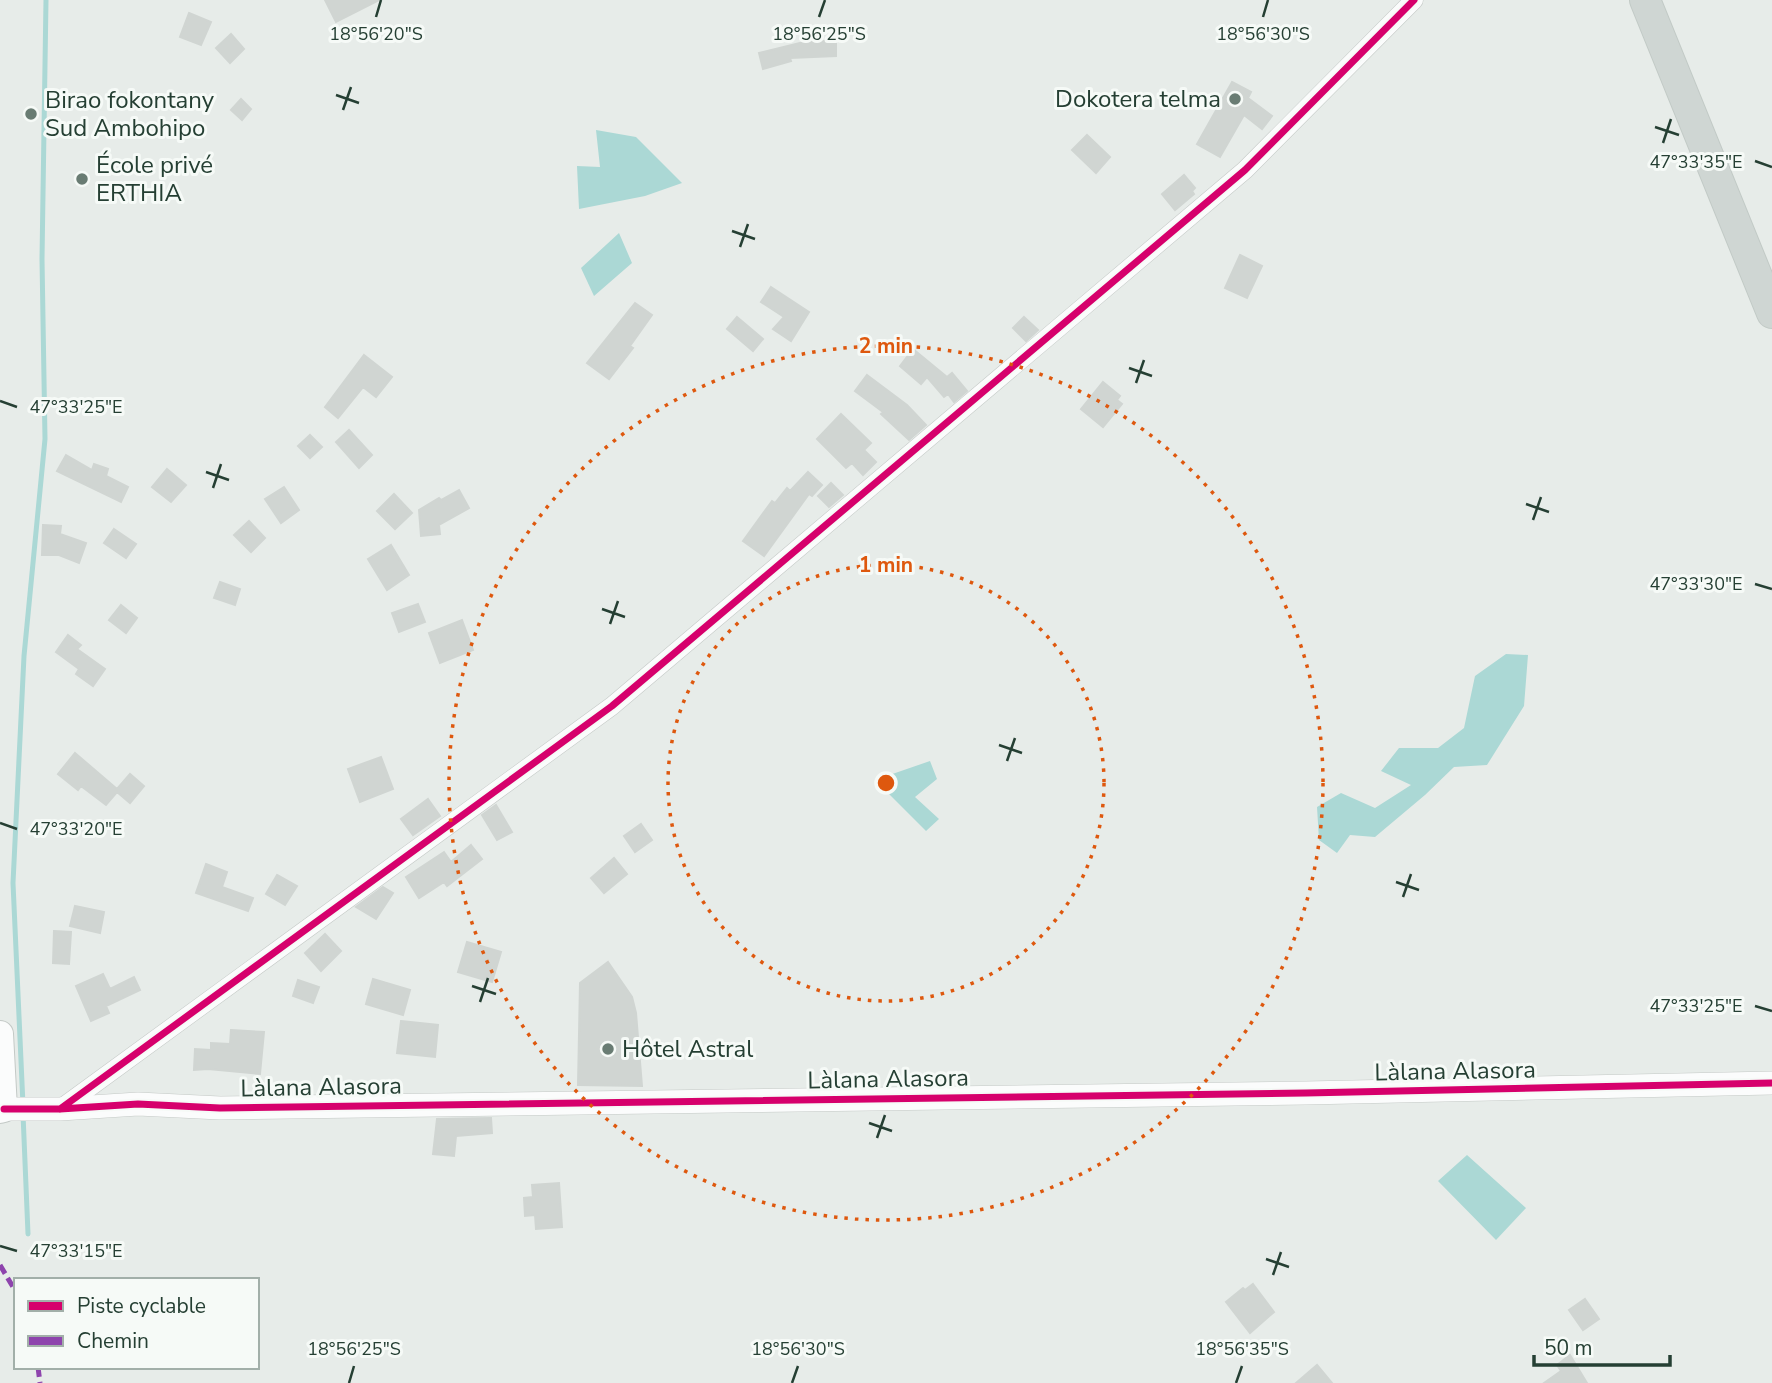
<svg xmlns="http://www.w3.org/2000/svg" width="1772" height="1383" viewBox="0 0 1772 1383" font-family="'Nunito Sans',sans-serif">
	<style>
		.water { fill: #abd8d5 }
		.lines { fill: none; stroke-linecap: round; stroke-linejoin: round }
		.stream { stroke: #abd8d5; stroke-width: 5 }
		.building { fill: #d0d5d2; stroke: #d0d5d2; stroke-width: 2 }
		.minor-casing { stroke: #c4c9c6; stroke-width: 19 }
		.tertiary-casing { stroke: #c4c9c6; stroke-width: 24 }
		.secondary-casing { stroke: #c3c9c6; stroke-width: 28 }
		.primary-casing { stroke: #c2cac6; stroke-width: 32 }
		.minor { stroke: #fbfcfc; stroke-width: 18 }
		.tertiary { stroke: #fbfcfc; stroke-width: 23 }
		.secondary { stroke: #fbfcfc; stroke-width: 26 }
		.primary { stroke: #cfd6d3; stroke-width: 30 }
		.quiet { stroke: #8e44ad; stroke-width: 5; stroke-dasharray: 10 5; stroke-linecap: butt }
		.cycleway-casing { stroke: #f6faf7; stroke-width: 11 }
		.cycleway { stroke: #d6006c; stroke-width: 7 }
		.ticks { fill: none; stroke: #253f33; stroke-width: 2.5 }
		.ring { fill: none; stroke: #de580e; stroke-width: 3.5; stroke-dasharray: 3.5 7 }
		.poi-dot { fill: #697c73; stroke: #f6faf7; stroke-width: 2.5 }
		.labels { text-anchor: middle; stroke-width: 6; stroke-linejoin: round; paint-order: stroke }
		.poi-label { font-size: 24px; fill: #253f33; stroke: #f6faf7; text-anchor: start }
		.street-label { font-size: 24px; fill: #253f33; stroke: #f6faf7 }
		.ticks-label { font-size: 18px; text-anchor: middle; fill: #253f33; stroke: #f6faf7; stroke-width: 6; stroke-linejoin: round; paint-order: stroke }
		.centre { fill: #de580e; stroke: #f6faf7; stroke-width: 3.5 }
		.ring-label { font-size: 21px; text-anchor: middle; font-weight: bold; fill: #de580e; stroke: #f6faf7; stroke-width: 6; stroke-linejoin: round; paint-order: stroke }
	</style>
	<rect width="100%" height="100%" fill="#e7ece9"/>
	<path class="water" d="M 596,130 L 636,137 L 682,183 L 645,196 L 579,209 L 577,166 L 600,167 Z
		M 619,233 L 632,263 L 594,296 L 581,268 Z
		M 1506,654 L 1528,655 L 1524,706 L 1487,765 L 1454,767 L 1425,795 L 1375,837 L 1350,835 L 1337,853 L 1319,840 L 1317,807 L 1341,793 L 1375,808 L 1411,785 L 1381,771 L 1399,748 L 1438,748 L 1464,728 L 1475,676 Z
		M 930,761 L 937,779 L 915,797 L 939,819 L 926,831 L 875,780 Z
		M 1467,1155 L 1526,1208 L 1496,1240 L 1438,1181 Z"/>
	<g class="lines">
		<path class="stream" d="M 23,1105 L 13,883 L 24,656 L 45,439 L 42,259 L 46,0
			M 23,1114 L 28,1234"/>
	</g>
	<path class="building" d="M 325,0 L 379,0 L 336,22 Z
		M 189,13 L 211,22 L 201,45 L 180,37 Z
		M 231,34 L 244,49 L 230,63 L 216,48 Z
		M 808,41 L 836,41 L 836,56 L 790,58 L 791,61 L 763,69 L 759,53 Z
		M 1232,82 L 1251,92 L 1248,98 L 1272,116 L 1262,129 L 1244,115 L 1220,157 L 1197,144 Z
		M 241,99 L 251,109 L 242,120 L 231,110 Z
		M 1087,135 L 1110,157 L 1096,173 L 1072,150 Z
		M 1184,175 L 1195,188 L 1192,191 L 1194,194 L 1175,210 L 1162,194 Z
		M 1240,255 L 1262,266 L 1247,298 L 1225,288 Z
		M 771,287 L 809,312 L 791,341 L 773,329 L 784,317 L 761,302 Z
		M 635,303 L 652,315 L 630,346 L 633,348 L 609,379 L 587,363 Z
		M 737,317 L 763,339 L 753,351 L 727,329 Z
		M 1024,317 L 1038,330 L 1026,341 L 1013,328 Z
		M 913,349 L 947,377 L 952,373 L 967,391 L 954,402 L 948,394 L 944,397 L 927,377 L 921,384 L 900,366 Z
		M 364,355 L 392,377 L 376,397 L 363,387 L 338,418 L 325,407 Z
		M 867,375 L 907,405 L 926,425 L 909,440 L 881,414 L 883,412 L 855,391 Z
		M 1103,382 L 1120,396 L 1117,400 L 1122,404 L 1103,427 L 1081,409 Z
		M 841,414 L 871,443 L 864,450 L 876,462 L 863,475 L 852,463 L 846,468 L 817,439 Z
		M 349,430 L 372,455 L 359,468 L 336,442 Z
		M 310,435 L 322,447 L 310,458 L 298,446 Z
		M 66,455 L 92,470 L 94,464 L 108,469 L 106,476 L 128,487 L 121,502 L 57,471 Z
		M 167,469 L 186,485 L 171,502 L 152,487 Z
		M 808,472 L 822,485 L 812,496 L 809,494 L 764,556 L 743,541 L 772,501 L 775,503 L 787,488 L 790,491 Z
		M 831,483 L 843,495 L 829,507 L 818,496 Z
		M 284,487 L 299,510 L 281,523 L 265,499 Z
		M 459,490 L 469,508 L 439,525 L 440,534 L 421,536 L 419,510 L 439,498 L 441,500 Z
		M 394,494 L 412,513 L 395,529 L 377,511 Z
		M 249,521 L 265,538 L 251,552 L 234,535 Z
		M 43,525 L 61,526 L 60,534 L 86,543 L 79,563 L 59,555 L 42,555 Z
		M 114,529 L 136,544 L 126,558 L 104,543 Z
		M 391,545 L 409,575 L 387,590 L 368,559 Z
		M 220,582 L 240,589 L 235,605 L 214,598 Z
		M 418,604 L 425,622 L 399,632 L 392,613 Z
		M 121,605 L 137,618 L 126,633 L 109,620 Z
		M 462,620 L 473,650 L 440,663 L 429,633 Z
		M 68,635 L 81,645 L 77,649 L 105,669 L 93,686 L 76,674 L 79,669 L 56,652 Z
		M 75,753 L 117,789 L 130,774 L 144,786 L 130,803 L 117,792 L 106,805 L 81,786 L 78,790 L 58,774 Z
		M 381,757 L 393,789 L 360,802 L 348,769 Z
		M 428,799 L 440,816 L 413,835 L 401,819 Z
		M 496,805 L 512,832 L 497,840 L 482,815 Z
		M 641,824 L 652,840 L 635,852 L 624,836 Z
		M 471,845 L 482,859 L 447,886 L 444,882 L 419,898 L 406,877 L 444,852 L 451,862 Z
		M 614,858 L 627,874 L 604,893 L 591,878 Z
		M 206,864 L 227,872 L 222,887 L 253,898 L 248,911 L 196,893 Z
		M 277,875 L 297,886 L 285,905 L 266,894 Z
		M 383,887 L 393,893 L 376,919 L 356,907 Z
		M 75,906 L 104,912 L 100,933 L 70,926 Z
		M 54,931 L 71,932 L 69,964 L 53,963 Z
		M 325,934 L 341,951 L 321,971 L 305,953 Z
		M 467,942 L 501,952 L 492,982 L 458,972 Z
		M 608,962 L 632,997 L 636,1013 L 642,1086 L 578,1085 L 580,983 Z
		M 103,974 L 110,989 L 134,977 L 140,990 L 106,1006 L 109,1013 L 91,1021 L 76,986 Z
		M 373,979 L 410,990 L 403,1015 L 366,1004 Z
		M 298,980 L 319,987 L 313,1003 L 293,996 Z
		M 401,1021 L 438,1025 L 435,1057 L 397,1053 Z
		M 231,1030 L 264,1032 L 260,1074 L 208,1069 L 194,1070 L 195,1049 L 211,1050 L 211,1043 L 230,1044 Z
		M 491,1118 L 492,1133 L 456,1136 L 454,1156 L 433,1154 L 437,1119 Z
		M 559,1183 L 562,1227 L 536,1229 L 535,1215 L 525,1216 L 524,1198 L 533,1197 L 532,1185 Z
		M 1253,1284 L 1274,1312 L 1250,1333 L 1226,1302 L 1243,1288 L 1245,1290 Z
		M 1585,1299 L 1599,1319 L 1583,1330 L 1569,1310 Z
		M 1570,1355 L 1587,1383 L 1544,1383 L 1561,1371 L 1557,1365 Z
		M 1317,1365 L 1332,1383 L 1296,1383 Z"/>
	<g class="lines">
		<g class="minor-casing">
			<path id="minor" d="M 60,1109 L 612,706 L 1245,170 L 1414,0"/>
		</g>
		<g class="tertiary-casing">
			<path id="tertiary" d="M 4,1109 L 60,1109 L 138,1104 L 220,1108 L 1306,1093 L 1772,1083"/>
		</g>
		<g class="secondary-casing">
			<path id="secondary" d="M 0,1034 L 4,1109 L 0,1110"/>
		</g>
		<g class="primary-casing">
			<path id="primary" d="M 1645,0 L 1772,313"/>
		</g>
		<use href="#minor" class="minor"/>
		<use href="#tertiary" class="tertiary"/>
		<use href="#secondary" class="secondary"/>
		<use href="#primary" class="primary"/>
		<path class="quiet" d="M 0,1265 L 16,1292
			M 38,1367 L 40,1383"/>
		<g class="cycleway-casing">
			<path id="cycleway" d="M 4,1109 L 60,1109 L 138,1104 L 220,1108 L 1306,1093 L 1772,1083
				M 60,1109 L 612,706 L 1245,170 L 1414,0"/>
		</g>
		<use href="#cycleway" class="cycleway"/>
	</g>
	<path class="ticks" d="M 376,17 L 381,0M 819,17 L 825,0M 1263,17 L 1268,0M 336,95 L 359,103M 343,110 L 351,87M 1655,127 L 1679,135M 1663,143 L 1671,119M 1755,161 L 1772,167M 732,231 L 755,239M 740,247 L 748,224M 1129,368 L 1152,376M 1136,383 L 1144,360M 0,401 L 17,407M 206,472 L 229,480M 213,488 L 221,464M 1526,504 L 1549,512M 1533,520 L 1541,497M 1755,584 L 1772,589M 602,609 L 625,617M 610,624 L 618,601M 999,745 L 1022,753M 1007,761 L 1015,738M 0,823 L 17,829M 1396,882 L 1419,890M 1403,897 L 1411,874M 472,986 L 496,994M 480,1002 L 488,978M 1755,1006 L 1772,1011M 869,1123 L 892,1131M 877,1138 L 885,1115M 0,1246 L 17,1251M 1266,1259 L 1289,1267M 1273,1275 L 1281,1252M 349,1383 L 354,1366M 792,1383 L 798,1366M 1236,1383 L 1242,1366"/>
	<g class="ring">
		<circle cx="886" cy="783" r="218"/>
		<circle cx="886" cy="783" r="437"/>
	</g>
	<g class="poi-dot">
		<circle cx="1235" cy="99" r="7"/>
		<circle cx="31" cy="114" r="7"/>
		<circle cx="82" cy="179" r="7"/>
		<circle cx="608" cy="1049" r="7"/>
	</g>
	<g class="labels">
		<g class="poi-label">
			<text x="1221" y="107" text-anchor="end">Dokotera telma</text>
			<text x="45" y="108">Birao fokontany<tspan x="45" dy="28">Sud Ambohipo</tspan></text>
			<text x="96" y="173">École privé<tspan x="96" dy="28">ERTHIA</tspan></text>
			<text x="622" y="1057">Hôtel Astral</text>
		</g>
		<g class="street-label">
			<text transform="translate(1455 1071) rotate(-1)" y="8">Làlana Alasora</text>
			<text transform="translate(888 1079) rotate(-1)" y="8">Làlana Alasora</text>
			<text transform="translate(321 1087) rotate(-1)" y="8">Làlana Alasora</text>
		</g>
	</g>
	<g class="ticks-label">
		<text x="376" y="40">18°56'20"S</text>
		<text x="819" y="40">18°56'25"S</text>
		<text x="1263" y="40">18°56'30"S</text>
		<text x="1696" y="168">47°33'35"E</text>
		<text x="76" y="413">47°33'25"E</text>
		<text x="1696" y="590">47°33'30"E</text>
		<text x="76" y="835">47°33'20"E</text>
		<text x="1696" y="1012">47°33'25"E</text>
		<text x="76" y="1257">47°33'15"E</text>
		<text x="354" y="1355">18°56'25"S</text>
		<text x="798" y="1355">18°56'30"S</text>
		<text x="1242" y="1355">18°56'35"S</text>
	</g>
	<circle cx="886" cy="783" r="10" class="centre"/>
	<g class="ring-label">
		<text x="886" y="353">2 min</text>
		<text x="886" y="572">1 min</text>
	</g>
	<rect x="14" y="1278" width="245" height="91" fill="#f6faf7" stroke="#a2afa9" stroke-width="2"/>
	<rect x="28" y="1301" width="35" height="10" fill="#d6006c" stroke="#a2afa9" stroke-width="2"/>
	<text x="77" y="1313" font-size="21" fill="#253f33">Piste cyclable</text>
	<rect x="28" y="1336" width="35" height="10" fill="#8e44ad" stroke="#a2afa9" stroke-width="2"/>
	<text x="77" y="1348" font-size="21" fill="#253f33">Chemin</text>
	<path d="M1534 1355v10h136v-10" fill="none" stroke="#253f33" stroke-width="3.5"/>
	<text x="1544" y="1355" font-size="21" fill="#253f33" stroke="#f6faf7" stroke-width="5" paint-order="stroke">50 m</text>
</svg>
